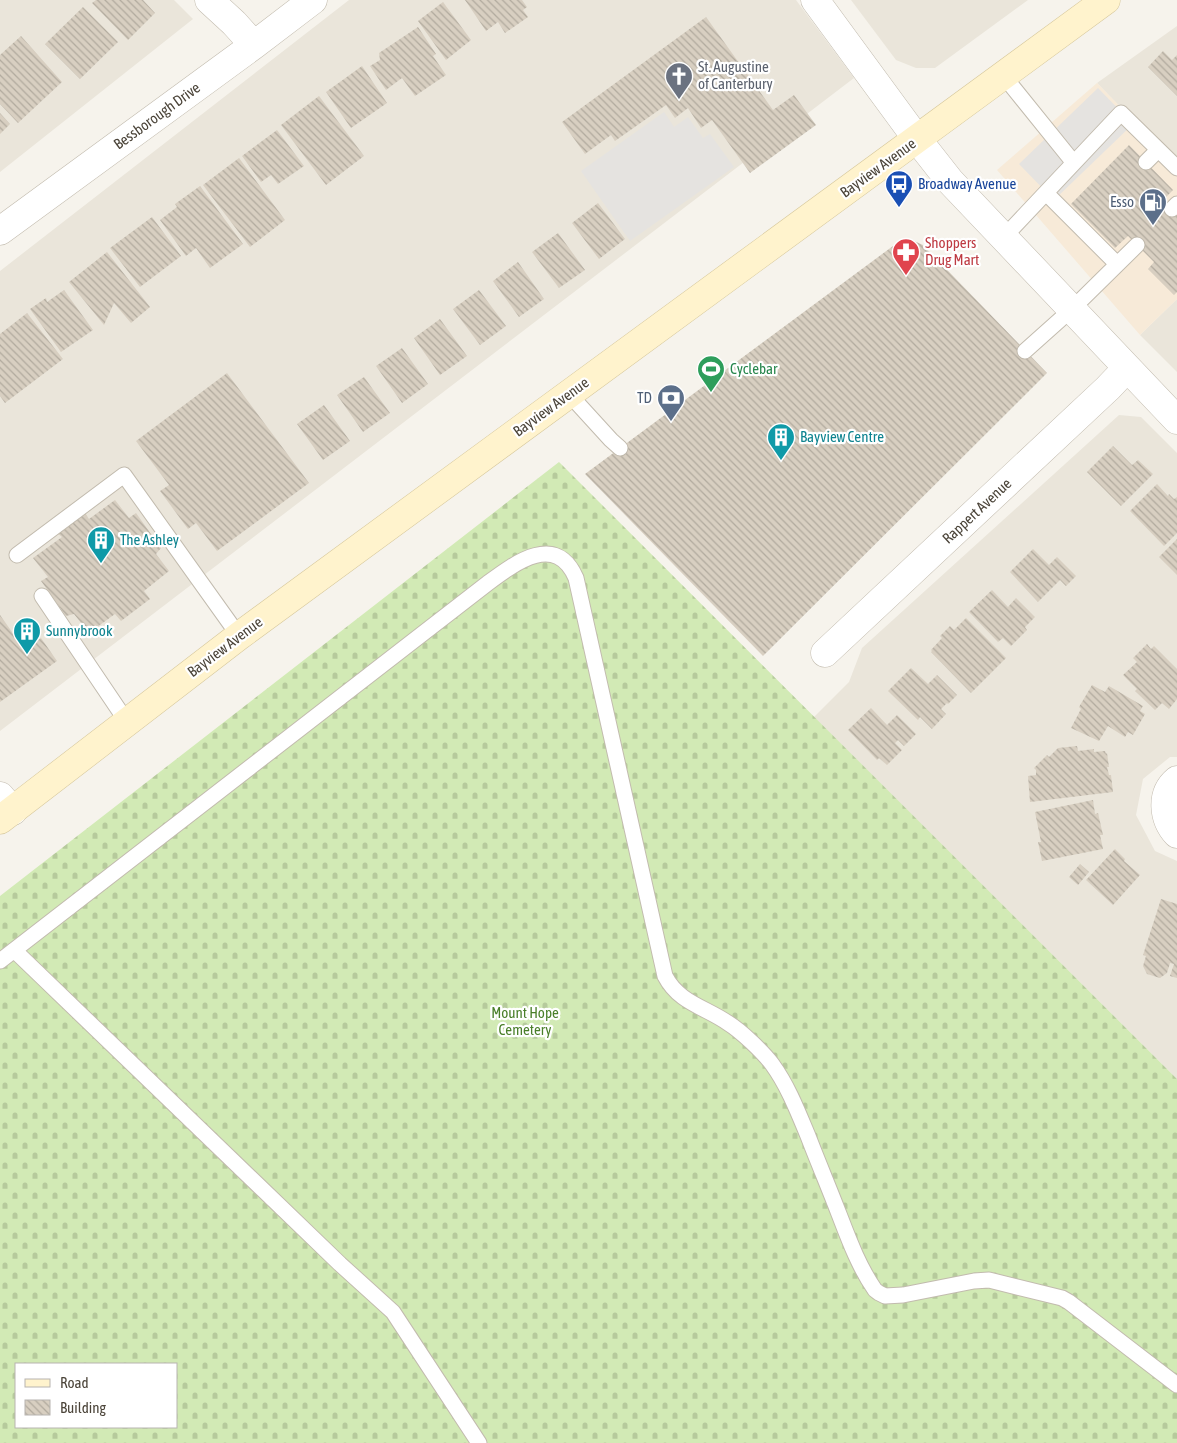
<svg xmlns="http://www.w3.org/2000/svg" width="1177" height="1443" viewBox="0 0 1177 1443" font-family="'Asap Condensed',sans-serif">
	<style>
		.residential { fill: #eae5da }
		.commercial { fill: #f7ead8 }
		.cemetery { fill: url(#cemetery-stones); fill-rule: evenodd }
		.parking { fill: #e5e3e0 }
		.building { fill: url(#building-back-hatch) }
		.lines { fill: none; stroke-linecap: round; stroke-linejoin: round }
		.service-casing { stroke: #c2bbae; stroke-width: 17 }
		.minor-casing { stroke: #c2bbae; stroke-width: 29 }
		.secondary-casing { stroke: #d6c79b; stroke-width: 29 }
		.service { stroke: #fff; stroke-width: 15 }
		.minor { stroke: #fff; stroke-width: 28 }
		.secondary { stroke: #fff3cd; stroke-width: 28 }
		.labels { text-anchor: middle; stroke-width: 4.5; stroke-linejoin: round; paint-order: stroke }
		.worship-label { font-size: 15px; fill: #5b616d; stroke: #fff; text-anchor: start }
		.street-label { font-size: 15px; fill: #4b4439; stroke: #fff }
		.transit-label { font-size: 15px; fill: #164399; stroke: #fff; text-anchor: start }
		.service-label { font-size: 15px; fill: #4e5e75; stroke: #fff; text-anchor: end }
		.health-label { font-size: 15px; fill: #be3a42; stroke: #fff; text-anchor: start }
		.leisure-label { font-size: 15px; fill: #27864d; stroke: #fff; text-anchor: start }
		.culture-label { font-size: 15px; fill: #0d838f; stroke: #fff; text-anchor: start }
		.park-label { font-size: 15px; fill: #4a7f2a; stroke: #fff }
	</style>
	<defs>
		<pattern id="cemetery-stones" width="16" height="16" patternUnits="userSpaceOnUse" patternTransform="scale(1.25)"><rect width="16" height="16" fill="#d2eab5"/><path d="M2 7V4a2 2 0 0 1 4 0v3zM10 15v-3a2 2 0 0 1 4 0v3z" fill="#b6ca9c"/></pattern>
		<pattern id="building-back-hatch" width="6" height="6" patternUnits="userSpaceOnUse" patternTransform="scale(1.25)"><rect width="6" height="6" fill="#d8cfc1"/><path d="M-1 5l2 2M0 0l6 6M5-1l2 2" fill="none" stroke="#b1aa9e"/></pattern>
	</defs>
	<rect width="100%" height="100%" fill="#f6f3ec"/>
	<path class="residential" d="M 0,0 L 174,0 L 193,19 L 0,172 Z
		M 349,0 L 796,0 L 854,78 L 0,731 L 0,271 Z
		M 851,0 L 1028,0 L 935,68 L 916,68 L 896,60 Z
		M 1177,26 L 1177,165 L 1097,83 Z
		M 1177,299 L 1177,372 L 1140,335 Z
		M 1119,415 L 1141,417 L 1177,453 L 1177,757 L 1170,757 L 1143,779 L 1136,815 L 1155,851 L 1177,861 L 1177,1079 L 814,717 L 849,682 L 862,648 Z"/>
	<path class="commercial" d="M 1097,83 L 1177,165 L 1177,299 L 1140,335 L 997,170 Z"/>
	<path class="cemetery" d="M 559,462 L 1177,1079 L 1177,1443 L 0,1443 L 0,896 ZM 16,1364 L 176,1364 L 176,1427 L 16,1427 Z"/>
	<path class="parking" d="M 1098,88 L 1133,124 L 1054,200 L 1019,164 Z
		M 664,112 L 674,127 L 688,117 L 703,138 L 710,134 L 734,167 L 630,241 L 581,171 Z"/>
	<path class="building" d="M 96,0 L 143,0 L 155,13 L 128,40 L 92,3 Z
		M 465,0 L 522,0 L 527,7 L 523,10 L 528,17 L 505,33 L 498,22 L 486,31 Z
		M 443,2 L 471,40 L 446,60 L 418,21 Z
		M 83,7 L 118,42 L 80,79 L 45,44 Z
		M 706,17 L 773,110 L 794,95 L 816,125 L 750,173 L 712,120 L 701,128 L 688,108 L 675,118 L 666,105 L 615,141 L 611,135 L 585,154 L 562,122 Z
		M 418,27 L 436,54 L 433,56 L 446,75 L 415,96 L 402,78 L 386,90 L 370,66 L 380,60 L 379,53 Z
		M 21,36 L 62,82 L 18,123 L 0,104 L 0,55 Z
		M 1163,51 L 1172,60 L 1177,55 L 1177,96 L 1148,67 Z
		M 362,66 L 387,103 L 351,128 L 326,92 Z
		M 319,96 L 364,156 L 326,185 L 281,125 Z
		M 0,113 L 10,124 L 0,134 Z
		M 277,130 L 304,166 L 278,184 L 271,175 L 261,182 L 242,156 Z
		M 1129,145 L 1173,190 L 1163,200 L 1177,214 L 1177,292 L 1174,295 L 1148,269 L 1154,262 L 1128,236 L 1115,248 L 1071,204 Z
		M 239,158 L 285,220 L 250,247 L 203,185 Z
		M 200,186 L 243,244 L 210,268 L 196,248 L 186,256 L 160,220 L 177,207 L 175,204 Z
		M 598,203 L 625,239 L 599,259 L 572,223 Z
		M 152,217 L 181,256 L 140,287 L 110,248 Z
		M 558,233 L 585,270 L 559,288 L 532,252 Z
		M 914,241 L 923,245 L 1047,373 L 763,656 L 585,474 L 893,246 L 902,243 Z
		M 107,252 L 150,307 L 131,323 L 114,303 L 104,325 L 69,282 Z
		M 518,262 L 544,299 L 519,317 L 493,281 Z
		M 64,290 L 93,330 L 61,352 L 30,309 L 46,298 L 47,302 Z
		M 479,290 L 506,326 L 480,345 L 453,309 Z
		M 27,313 L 63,359 L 5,403 L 0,396 L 0,334 Z
		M 440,319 L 467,356 L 440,375 L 414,338 Z
		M 402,348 L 428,384 L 402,403 L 376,366 Z
		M 227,373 L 309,483 L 217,551 L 196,523 L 188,529 L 160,491 L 169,485 L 136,441 Z
		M 364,377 L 390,413 L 363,432 L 337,395 Z
		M 324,405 L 350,441 L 323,460 L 297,424 Z
		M 1113,446 L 1132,465 L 1138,460 L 1153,474 L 1121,506 L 1087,472 Z
		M 1157,484 L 1168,496 L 1169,494 L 1174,499 L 1177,497 L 1177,533 L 1164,546 L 1130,511 Z
		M 115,500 L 129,518 L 136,513 L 161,548 L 156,554 L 169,571 L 144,591 L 150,599 L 121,621 L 115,614 L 89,633 L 74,614 L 66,616 L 41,581 L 48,577 L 33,558 L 62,537 L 57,533 L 85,513 L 89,519 Z
		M 1177,539 L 1177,575 L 1159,557 Z
		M 1033,549 L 1049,565 L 1057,557 L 1076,576 L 1066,586 L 1060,580 L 1038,602 L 1010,572 Z
		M 992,590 L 1008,607 L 1016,598 L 1035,617 L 1025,627 L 1027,630 L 1011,646 L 1003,638 L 998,642 L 969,612 Z
		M 0,615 L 24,649 L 41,638 L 57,661 L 0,702 Z
		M 966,618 L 1006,658 L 971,693 L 931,652 L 932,651 L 931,650 L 942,638 L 940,636 L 950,626 L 954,630 Z
		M 1147,644 L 1151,649 L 1154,646 L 1177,669 L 1177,699 L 1169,709 L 1162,703 L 1155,710 L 1135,691 L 1137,689 L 1123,675 L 1137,662 L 1133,658 Z
		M 911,668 L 928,684 L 937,675 L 957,695 L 948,704 L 947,703 L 941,709 L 946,714 L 932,729 L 920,717 L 918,720 L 888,691 Z
		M 1092,685 L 1105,692 L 1109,686 L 1143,706 L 1140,711 L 1145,714 L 1133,735 L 1128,732 L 1125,737 L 1108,726 L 1099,741 L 1071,728 L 1081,709 L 1079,707 Z
		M 871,708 L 887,725 L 897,715 L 916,734 L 904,746 L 898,740 L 895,743 L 902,750 L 887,765 L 879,758 L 877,760 L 848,730 Z
		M 1077,746 L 1078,751 L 1094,749 L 1094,752 L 1105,751 L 1106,754 L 1107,753 L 1109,767 L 1107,767 L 1109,775 L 1111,775 L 1113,792 L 1030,802 L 1028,776 L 1036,775 L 1036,770 L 1034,768 L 1047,755 L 1049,757 L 1058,748 Z
		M 1093,800 L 1095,814 L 1098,813 L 1103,835 L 1100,835 L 1103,849 L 1042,861 L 1038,842 L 1041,842 L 1035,812 Z
		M 1115,849 L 1125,859 L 1124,861 L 1140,875 L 1113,905 L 1086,880 Z
		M 1080,864 L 1089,872 L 1078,885 L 1069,877 Z
		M 1161,899 L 1177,904 L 1177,978 L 1170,976 L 1174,964 L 1170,963 L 1167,973 L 1160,978 L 1147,974 L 1143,966 L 1146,956 L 1143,955 Z"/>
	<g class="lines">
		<g class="service-casing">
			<path id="service" d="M 1003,75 L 1074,163
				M 1146,162 L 1158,150
				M 1046,193 L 1117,264
				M 1172,209 L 1177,204
				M 1004,237 L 1121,113 L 1177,168
				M 1025,351 L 1072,309 L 1137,245
				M 569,394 L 611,440 L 620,448
				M 17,555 L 124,475 L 239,636
				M 42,596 L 127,722
				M 14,950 L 340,1264 L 393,1312 L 479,1443
				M 0,961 L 488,583 C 515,563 556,532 576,578 L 665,976 C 679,1003 705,1007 728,1023 C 741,1031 763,1052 772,1064 C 788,1086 798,1112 808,1136 C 818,1162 829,1188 839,1214 C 849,1240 859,1267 875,1290 L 879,1293 L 885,1296 L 903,1295 L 974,1281 L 989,1280 L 1062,1298 L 1069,1302 L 1177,1385"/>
		</g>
		<g class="minor-casing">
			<path id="minor" d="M 209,0 L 234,23 L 254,45
				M 815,0 L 917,139 L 950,181 L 1177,420
				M 0,231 L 254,45 L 313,0
				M 825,653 L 1108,388 L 1127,368
				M 1177,780 C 1160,794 1163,819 1177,834
				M 0,796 L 13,811"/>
		</g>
		<g class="secondary-casing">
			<path id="secondary" d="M 0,820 L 239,636 L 1106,0"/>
		</g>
		<use href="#service" class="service"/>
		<use href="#minor" class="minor"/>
		<use href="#secondary" class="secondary"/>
	</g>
	<defs>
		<g id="church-pin" transform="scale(1.4375)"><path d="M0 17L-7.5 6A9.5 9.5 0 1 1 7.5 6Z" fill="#6b7280" stroke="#fff"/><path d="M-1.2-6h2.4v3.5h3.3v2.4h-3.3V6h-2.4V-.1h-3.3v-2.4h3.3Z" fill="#fff"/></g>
		<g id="bus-pin" transform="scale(1.4375)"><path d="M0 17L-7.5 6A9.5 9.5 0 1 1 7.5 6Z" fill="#1a4fb4" stroke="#fff"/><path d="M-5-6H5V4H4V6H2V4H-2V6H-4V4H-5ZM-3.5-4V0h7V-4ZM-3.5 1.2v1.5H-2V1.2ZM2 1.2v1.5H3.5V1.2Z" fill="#fff"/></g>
		<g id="fuel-pin" transform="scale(1.4375)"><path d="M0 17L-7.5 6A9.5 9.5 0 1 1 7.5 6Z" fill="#5c6f8a" stroke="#fff"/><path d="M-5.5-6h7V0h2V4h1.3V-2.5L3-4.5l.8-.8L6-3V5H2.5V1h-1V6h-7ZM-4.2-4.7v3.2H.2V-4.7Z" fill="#fff"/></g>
		<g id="pharmacy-pin" transform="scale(1.4375)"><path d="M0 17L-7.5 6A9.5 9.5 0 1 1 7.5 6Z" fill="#e0444e" stroke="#fff"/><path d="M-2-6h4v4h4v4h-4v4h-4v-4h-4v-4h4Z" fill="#fff"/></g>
		<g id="stadium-pin" transform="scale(1.4375)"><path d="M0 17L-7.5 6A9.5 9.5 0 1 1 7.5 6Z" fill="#2e9e5b" stroke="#fff"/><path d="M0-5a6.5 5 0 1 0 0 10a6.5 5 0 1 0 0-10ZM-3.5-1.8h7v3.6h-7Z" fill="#fff"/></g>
		<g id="bank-pin" transform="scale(1.4375)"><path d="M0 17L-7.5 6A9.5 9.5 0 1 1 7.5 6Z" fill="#5c6f8a" stroke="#fff"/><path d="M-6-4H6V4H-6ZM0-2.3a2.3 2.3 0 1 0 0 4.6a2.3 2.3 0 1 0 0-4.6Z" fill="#fff"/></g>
		<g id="building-pin" transform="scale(1.4375)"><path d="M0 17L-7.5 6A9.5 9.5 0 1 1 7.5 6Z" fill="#0f9aa8" stroke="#fff"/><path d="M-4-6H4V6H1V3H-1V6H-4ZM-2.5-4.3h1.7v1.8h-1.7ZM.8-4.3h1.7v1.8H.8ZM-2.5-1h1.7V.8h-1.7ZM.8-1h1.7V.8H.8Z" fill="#fff"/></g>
	</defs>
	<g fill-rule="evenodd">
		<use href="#church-pin" x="679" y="76"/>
		<use href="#bus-pin" x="899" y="184"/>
		<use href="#fuel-pin" x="1153" y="202"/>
		<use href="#pharmacy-pin" x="906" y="252"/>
		<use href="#stadium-pin" x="711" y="369"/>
		<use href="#bank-pin" x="671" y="398"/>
		<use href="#building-pin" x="781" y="437"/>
		<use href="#building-pin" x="101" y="540"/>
		<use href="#building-pin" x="27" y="631"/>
	</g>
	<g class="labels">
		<g class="worship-label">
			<text x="698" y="72">St. Augustine<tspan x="698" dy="17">of Canterbury</tspan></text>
		</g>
		<g class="street-label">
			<text transform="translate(157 116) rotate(-36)" y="5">Bessborough Drive</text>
			<text transform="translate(878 168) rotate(-36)" y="5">Bayview Avenue</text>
			<text transform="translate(551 407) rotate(-36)" y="5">Bayview Avenue</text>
			<text transform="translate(977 511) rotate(-43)" y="5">Rappert Avenue</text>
			<text transform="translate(225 647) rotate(-37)" y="5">Bayview Avenue</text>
		</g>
		<g class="transit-label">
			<text x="918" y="189">Broadway Avenue</text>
		</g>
		<g class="service-label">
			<text x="1134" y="207">Esso</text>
			<text x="652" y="403">TD</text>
		</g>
		<g class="health-label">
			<text x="925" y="248">Shoppers<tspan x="925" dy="17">Drug Mart</tspan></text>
		</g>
		<g class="leisure-label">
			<text x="730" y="374">Cyclebar</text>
		</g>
		<g class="culture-label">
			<text x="800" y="442">Bayview Centre</text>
			<text x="120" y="545">The Ashley</text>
			<text x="46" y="636">Sunnybrook</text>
		</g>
		<g class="park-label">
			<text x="525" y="1018">Mount Hope<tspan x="525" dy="17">Cemetery</tspan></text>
		</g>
	</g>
	<rect x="15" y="1363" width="162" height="65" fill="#ffffff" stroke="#b7b4b0"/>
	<rect x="25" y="1379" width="25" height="8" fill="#fff3cd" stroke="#b7b4b0"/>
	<text x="60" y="1388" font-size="15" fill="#4b4439">Road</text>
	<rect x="25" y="1400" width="25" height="15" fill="url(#building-back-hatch)" stroke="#b7b4b0"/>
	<text x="60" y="1413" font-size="15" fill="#4b4439">Building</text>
</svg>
